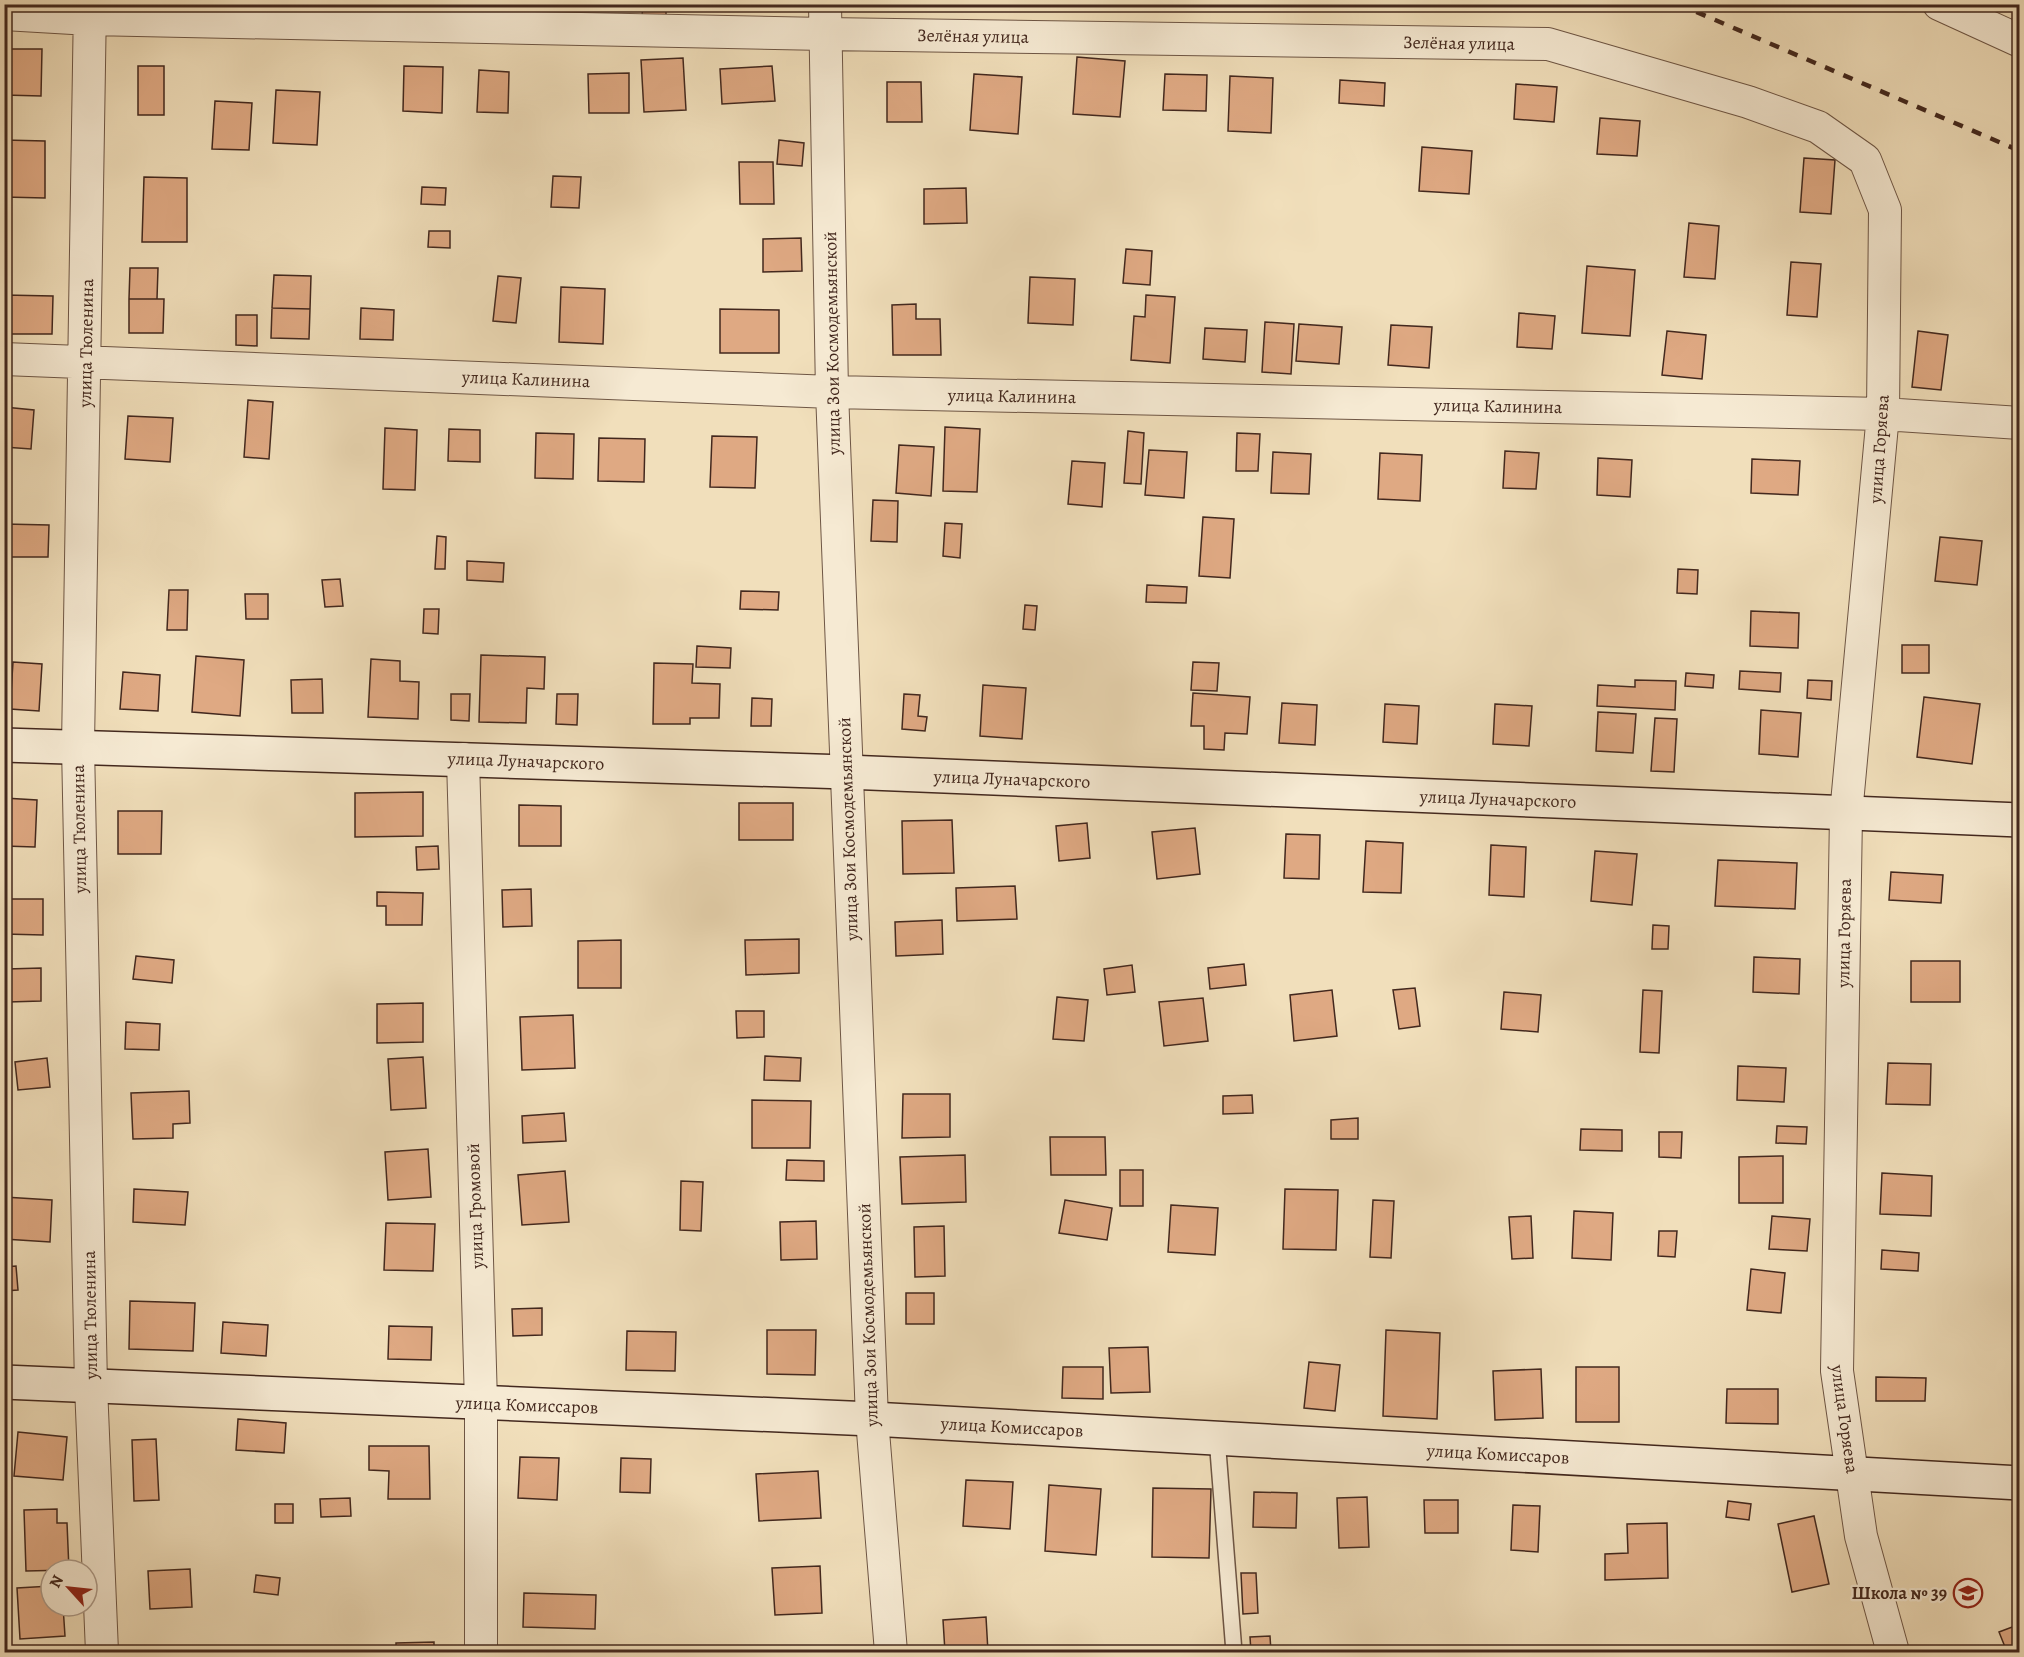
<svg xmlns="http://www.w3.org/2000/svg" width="2024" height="1657" viewBox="0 0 2024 1657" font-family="Alegreya,serif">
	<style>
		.building { fill: #dfa983; stroke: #43281e; stroke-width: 1.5 }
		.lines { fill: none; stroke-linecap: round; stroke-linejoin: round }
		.service-casing { stroke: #6e5645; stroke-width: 18 }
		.minor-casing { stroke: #6e5645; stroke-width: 34 }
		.secondary-casing { stroke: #43281e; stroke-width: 36 }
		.service { stroke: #f6ead3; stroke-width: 15 }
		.minor { stroke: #f6ead3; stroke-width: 32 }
		.secondary { stroke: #f6ead3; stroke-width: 33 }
		.rail { stroke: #43281e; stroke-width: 4.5; stroke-dasharray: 10 10; stroke-linecap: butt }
		.labels { text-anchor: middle; stroke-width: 4.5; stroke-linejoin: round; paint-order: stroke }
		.street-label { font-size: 18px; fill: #43281e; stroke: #f6ead3 }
		.poi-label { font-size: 18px; font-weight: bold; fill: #43281e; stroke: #f6ead3; text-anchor: end }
	</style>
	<rect width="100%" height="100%" fill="#f1dfbb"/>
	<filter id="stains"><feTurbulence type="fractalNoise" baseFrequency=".00333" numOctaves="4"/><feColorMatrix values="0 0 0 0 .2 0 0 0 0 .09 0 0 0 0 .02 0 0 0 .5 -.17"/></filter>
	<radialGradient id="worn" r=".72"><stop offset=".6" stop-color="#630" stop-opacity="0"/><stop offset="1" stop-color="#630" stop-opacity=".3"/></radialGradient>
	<path class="building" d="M 643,4 L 666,4 L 666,17 L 642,16 Z
		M 4,49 L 42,49 L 41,96 L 4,95 Z
		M 1077,57 L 1125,61 L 1120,117 L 1073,114 Z
		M 683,58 L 686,110 L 644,112 L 641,60 Z
		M 138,66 L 164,66 L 164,115 L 138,115 Z
		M 404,66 L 443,67 L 442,113 L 403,111 Z
		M 772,66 L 775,101 L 722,104 L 720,69 Z
		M 479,70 L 509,72 L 508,113 L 477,112 Z
		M 629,73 L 629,113 L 589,113 L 588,74 Z
		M 974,74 L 1022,77 L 1018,134 L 970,130 Z
		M 1165,74 L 1207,75 L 1206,111 L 1163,110 Z
		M 1230,76 L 1273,78 L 1271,133 L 1228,131 Z
		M 1340,80 L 1385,83 L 1384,106 L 1339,103 Z
		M 887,82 L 921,82 L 922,122 L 887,122 Z
		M 1516,84 L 1557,87 L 1554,122 L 1514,119 Z
		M 276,90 L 320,92 L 317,145 L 273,143 Z
		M 215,101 L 252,103 L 249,150 L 212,149 Z
		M 1600,118 L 1640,121 L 1637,156 L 1597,154 Z
		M 4,140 L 45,141 L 45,198 L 4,197 Z
		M 779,140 L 804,143 L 802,166 L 777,164 Z
		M 1422,147 L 1472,151 L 1469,194 L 1419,191 Z
		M 1804,158 L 1835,160 L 1831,214 L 1800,212 Z
		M 739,162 L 773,162 L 774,204 L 740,204 Z
		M 553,176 L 581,177 L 579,208 L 551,207 Z
		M 144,177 L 187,178 L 187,242 L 142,242 Z
		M 422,187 L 446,188 L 445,205 L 421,204 Z
		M 966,188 L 967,223 L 924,224 L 924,189 Z
		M 1689,223 L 1719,226 L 1715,279 L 1684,277 Z
		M 429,231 L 450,231 L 450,248 L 428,247 Z
		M 801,238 L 802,271 L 763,272 L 763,239 Z
		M 1126,249 L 1152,251 L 1150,285 L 1123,283 Z
		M 1791,262 L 1821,264 L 1817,317 L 1787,315 Z
		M 1587,266 L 1635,270 L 1630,336 L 1582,333 Z
		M 130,268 L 158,268 L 157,299 L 129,299 Z
		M 274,275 L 311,276 L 310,309 L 272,308 Z
		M 498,276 L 521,278 L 516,323 L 493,321 Z
		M 1030,277 L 1075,279 L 1073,325 L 1028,323 Z
		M 561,287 L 605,289 L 603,344 L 559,342 Z
		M 4,295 L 53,296 L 52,334 L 4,334 Z
		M 1146,295 L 1175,297 L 1170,363 L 1131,360 L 1134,316 L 1145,317 Z
		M 129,299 L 164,299 L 163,333 L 129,333 Z
		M 916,304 L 916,319 L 940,319 L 941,355 L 893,355 L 892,305 Z
		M 272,308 L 310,309 L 309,339 L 271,338 Z
		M 361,308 L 394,310 L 393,340 L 360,339 Z
		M 720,309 L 779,310 L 779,353 L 720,353 Z
		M 1519,313 L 1555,316 L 1552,349 L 1517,347 Z
		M 236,315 L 257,315 L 257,346 L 236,345 Z
		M 1265,322 L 1294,324 L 1291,374 L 1262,372 Z
		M 1299,324 L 1342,327 L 1339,364 L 1296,361 Z
		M 1391,325 L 1432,327 L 1429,368 L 1388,365 Z
		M 1205,328 L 1247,330 L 1245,362 L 1203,359 Z
		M 1667,331 L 1706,335 L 1702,379 L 1662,375 Z
		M 1918,331 L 1948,335 L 1941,390 L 1912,387 Z
		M 248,400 L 273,402 L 269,459 L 244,457 Z
		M 4,407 L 34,410 L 31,449 L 4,447 Z
		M 128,416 L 173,418 L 170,462 L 125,459 Z
		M 945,427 L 980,429 L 977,492 L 943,491 Z
		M 385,428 L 417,430 L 415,490 L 383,489 Z
		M 449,429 L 480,430 L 480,462 L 448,461 Z
		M 1128,431 L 1144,433 L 1141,484 L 1124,483 Z
		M 536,433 L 574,434 L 573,479 L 535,478 Z
		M 1237,433 L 1260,434 L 1258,471 L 1236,471 Z
		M 712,436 L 757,437 L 755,488 L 710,487 Z
		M 599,438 L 645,439 L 644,482 L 598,481 Z
		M 899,445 L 934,447 L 931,496 L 896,493 Z
		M 1149,450 L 1187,452 L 1184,498 L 1145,495 Z
		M 1505,451 L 1539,453 L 1536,489 L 1503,488 Z
		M 1273,452 L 1311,454 L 1309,494 L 1271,493 Z
		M 1380,453 L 1422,455 L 1420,501 L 1378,499 Z
		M 1598,458 L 1632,460 L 1630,497 L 1597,495 Z
		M 1752,459 L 1800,461 L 1798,495 L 1751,493 Z
		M 1072,461 L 1105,463 L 1102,507 L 1068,504 Z
		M 873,500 L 898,501 L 897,542 L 871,541 Z
		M 1203,517 L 1234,519 L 1230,578 L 1199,576 Z
		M 945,523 L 962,524 L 960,558 L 943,556 Z
		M 4,524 L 49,525 L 48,557 L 4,557 Z
		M 437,536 L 446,537 L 445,569 L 435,569 Z
		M 1940,537 L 1982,541 L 1977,585 L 1935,581 Z
		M 467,561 L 504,563 L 503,582 L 467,580 Z
		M 1678,569 L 1698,570 L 1697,594 L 1677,593 Z
		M 340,579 L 343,606 L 325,607 L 322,580 Z
		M 1147,585 L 1187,587 L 1186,603 L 1146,602 Z
		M 169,590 L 188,590 L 187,630 L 167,630 Z
		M 741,591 L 779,592 L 778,610 L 740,609 Z
		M 245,594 L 268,594 L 268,619 L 246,619 Z
		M 1025,605 L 1037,606 L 1035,630 L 1023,629 Z
		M 424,609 L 439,609 L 438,634 L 423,633 Z
		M 1751,611 L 1799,613 L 1798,648 L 1750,646 Z
		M 1902,645 L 1929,645 L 1929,673 L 1902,673 Z
		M 697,646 L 731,648 L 730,668 L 696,667 Z
		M 481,655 L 545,657 L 544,689 L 527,688 L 526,723 L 479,722 Z
		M 196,656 L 244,660 L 240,716 L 192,712 Z
		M 371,659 L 400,661 L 400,681 L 419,682 L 418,719 L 368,717 Z
		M 13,662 L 42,664 L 39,711 L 10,709 Z
		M 1193,662 L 1219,663 L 1217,691 L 1191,690 Z
		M 654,663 L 693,664 L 692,683 L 720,684 L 719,718 L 690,718 L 690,724 L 653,724 Z
		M 1740,671 L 1781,673 L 1780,692 L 1739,689 Z
		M 123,672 L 160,675 L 158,711 L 120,709 Z
		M 1686,673 L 1714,675 L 1713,688 L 1685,686 Z
		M 322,679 L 323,713 L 292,713 L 291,680 Z
		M 1635,680 L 1676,681 L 1675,710 L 1597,706 L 1598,685 L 1635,687 Z
		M 1808,680 L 1832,681 L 1831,700 L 1807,698 Z
		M 983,685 L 1026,688 L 1022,739 L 980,736 Z
		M 1193,693 L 1250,697 L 1247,734 L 1225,733 L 1224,750 L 1204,749 L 1204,726 L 1191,726 Z
		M 451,694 L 470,694 L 469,721 L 451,720 Z
		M 557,694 L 578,694 L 577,725 L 556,724 Z
		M 904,694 L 920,695 L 918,716 L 927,717 L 925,731 L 902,729 Z
		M 1924,697 L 1980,704 L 1972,764 L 1917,757 Z
		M 752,698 L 772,699 L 771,726 L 751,726 Z
		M 1282,703 L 1317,705 L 1315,745 L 1279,743 Z
		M 1385,704 L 1419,706 L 1417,744 L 1383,742 Z
		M 1495,704 L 1532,706 L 1529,746 L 1493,744 Z
		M 1761,710 L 1801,713 L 1798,757 L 1759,754 Z
		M 1598,712 L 1636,714 L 1633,753 L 1596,751 Z
		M 1655,718 L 1677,719 L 1674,772 L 1651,771 Z
		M 423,792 L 423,836 L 355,837 L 355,793 Z
		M 4,798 L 37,800 L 35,847 L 4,846 Z
		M 739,803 L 793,803 L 793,840 L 739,840 Z
		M 519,805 L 561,806 L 561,846 L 519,846 Z
		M 118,811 L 162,811 L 161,854 L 118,854 Z
		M 952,820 L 954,873 L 903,874 L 902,821 Z
		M 1087,823 L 1090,858 L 1059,861 L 1056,826 Z
		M 1195,828 L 1200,874 L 1157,879 L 1152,832 Z
		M 1286,834 L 1320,835 L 1319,879 L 1284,878 Z
		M 1366,841 L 1403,843 L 1401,893 L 1363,892 Z
		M 1491,845 L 1526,847 L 1524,897 L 1489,895 Z
		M 438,846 L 439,869 L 417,870 L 416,847 Z
		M 1595,851 L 1637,854 L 1632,905 L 1591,901 Z
		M 1718,860 L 1797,863 L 1795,909 L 1715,906 Z
		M 1891,872 L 1943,875 L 1941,903 L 1889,900 Z
		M 1015,886 L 1017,919 L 957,921 L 956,888 Z
		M 531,889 L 532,926 L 503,927 L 502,890 Z
		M 377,892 L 423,893 L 422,925 L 386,925 L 386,906 L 377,906 Z
		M 4,899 L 43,899 L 43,935 L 4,934 Z
		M 942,920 L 943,954 L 896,956 L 895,922 Z
		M 1653,925 L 1669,926 L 1668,949 L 1652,949 Z
		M 799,939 L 799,973 L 746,975 L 745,940 Z
		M 621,940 L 621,988 L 578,988 L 578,941 Z
		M 136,956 L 174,960 L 172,983 L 133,979 Z
		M 1754,957 L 1800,959 L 1799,994 L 1753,992 Z
		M 1911,961 L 1960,961 L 1960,1002 L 1911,1002 Z
		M 1244,964 L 1246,985 L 1210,989 L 1208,968 Z
		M 1132,965 L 1135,992 L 1107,995 L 1104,969 Z
		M 41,968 L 41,1001 L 8,1002 L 7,969 Z
		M 1415,988 L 1420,1026 L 1399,1029 L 1393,990 Z
		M 1332,990 L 1337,1036 L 1294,1041 L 1290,995 Z
		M 1643,990 L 1662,991 L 1659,1053 L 1640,1052 Z
		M 1504,992 L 1541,995 L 1538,1032 L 1501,1029 Z
		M 1057,997 L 1088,1000 L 1084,1041 L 1053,1039 Z
		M 1203,998 L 1208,1041 L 1164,1046 L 1159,1002 Z
		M 423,1003 L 423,1042 L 377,1043 L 377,1004 Z
		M 736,1011 L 764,1011 L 764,1037 L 737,1038 Z
		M 573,1015 L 575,1068 L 522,1070 L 520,1017 Z
		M 126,1022 L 160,1024 L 159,1050 L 125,1049 Z
		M 765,1056 L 801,1058 L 800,1081 L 764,1080 Z
		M 423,1057 L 426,1108 L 391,1110 L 388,1059 Z
		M 47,1058 L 50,1087 L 18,1090 L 15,1062 Z
		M 1888,1063 L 1931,1064 L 1930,1105 L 1886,1104 Z
		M 1738,1066 L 1786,1068 L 1784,1102 L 1737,1100 Z
		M 189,1091 L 190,1123 L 173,1124 L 173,1138 L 133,1139 L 131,1093 Z
		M 903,1094 L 950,1094 L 950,1137 L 902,1138 Z
		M 1252,1095 L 1253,1113 L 1223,1114 L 1223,1096 Z
		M 752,1100 L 811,1101 L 810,1148 L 752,1148 Z
		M 564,1113 L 566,1141 L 523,1143 L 522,1116 Z
		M 1358,1118 L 1358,1139 L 1331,1139 L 1331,1120 Z
		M 1777,1126 L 1807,1127 L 1806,1144 L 1776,1143 Z
		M 1581,1129 L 1622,1130 L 1622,1151 L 1580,1150 Z
		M 1659,1132 L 1682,1132 L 1681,1158 L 1659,1157 Z
		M 1050,1137 L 1105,1137 L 1106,1175 L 1051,1175 Z
		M 428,1149 L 431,1197 L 388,1200 L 385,1152 Z
		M 965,1155 L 966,1202 L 902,1204 L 900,1157 Z
		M 1783,1156 L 1783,1203 L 1739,1203 L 1739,1157 Z
		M 787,1160 L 824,1161 L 824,1181 L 786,1180 Z
		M 1120,1170 L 1143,1170 L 1143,1206 L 1120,1206 Z
		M 565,1171 L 569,1222 L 522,1225 L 518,1175 Z
		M 1882,1173 L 1932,1176 L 1931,1216 L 1880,1214 Z
		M 681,1181 L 703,1182 L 701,1231 L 680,1230 Z
		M 134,1189 L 188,1192 L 185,1225 L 133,1222 Z
		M 1285,1189 L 1338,1190 L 1336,1250 L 1283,1249 Z
		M 4,1197 L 52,1200 L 50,1242 L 4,1239 Z
		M 1065,1200 L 1112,1208 L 1107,1240 L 1059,1233 Z
		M 1373,1200 L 1394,1201 L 1391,1258 L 1370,1257 Z
		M 1171,1205 L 1218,1208 L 1215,1255 L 1168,1252 Z
		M 1574,1211 L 1613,1213 L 1611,1260 L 1572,1258 Z
		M 1531,1216 L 1533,1258 L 1512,1259 L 1509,1217 Z
		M 1772,1216 L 1810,1219 L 1807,1251 L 1769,1249 Z
		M 816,1221 L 817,1259 L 781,1260 L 780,1222 Z
		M 386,1223 L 435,1224 L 433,1271 L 384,1270 Z
		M 944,1226 L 945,1276 L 915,1277 L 914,1227 Z
		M 1659,1231 L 1677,1231 L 1675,1257 L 1658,1256 Z
		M 1882,1250 L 1919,1253 L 1918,1271 L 1881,1269 Z
		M 16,1266 L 18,1290 L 4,1291 L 4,1267 Z
		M 1751,1269 L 1785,1273 L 1781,1313 L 1747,1310 Z
		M 906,1293 L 934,1293 L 934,1324 L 906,1324 Z
		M 130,1301 L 195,1303 L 193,1351 L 129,1349 Z
		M 542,1308 L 542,1335 L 513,1336 L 512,1309 Z
		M 223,1322 L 268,1325 L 266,1356 L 221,1353 Z
		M 389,1326 L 432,1327 L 431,1360 L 388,1359 Z
		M 767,1330 L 816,1330 L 815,1375 L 767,1374 Z
		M 1386,1330 L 1440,1333 L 1437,1419 L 1383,1416 Z
		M 627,1331 L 676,1332 L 675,1371 L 626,1370 Z
		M 1148,1347 L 1150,1392 L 1111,1393 L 1109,1348 Z
		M 1309,1362 L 1340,1365 L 1335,1411 L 1304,1408 Z
		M 1063,1367 L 1103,1367 L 1103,1399 L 1062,1398 Z
		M 1576,1367 L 1619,1367 L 1619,1422 L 1576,1422 Z
		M 1541,1369 L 1543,1418 L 1495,1420 L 1493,1371 Z
		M 1876,1377 L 1926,1378 L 1925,1401 L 1876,1401 Z
		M 1727,1389 L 1778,1389 L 1778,1424 L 1726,1423 Z
		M 238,1419 L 286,1423 L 284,1453 L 236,1450 Z
		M 18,1432 L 67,1437 L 63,1480 L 14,1476 Z
		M 156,1439 L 159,1500 L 134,1501 L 132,1440 Z
		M 369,1446 L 429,1446 L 430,1499 L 388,1499 L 389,1471 L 369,1470 Z
		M 520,1457 L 559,1458 L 557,1500 L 518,1498 Z
		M 621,1458 L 651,1459 L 650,1493 L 620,1492 Z
		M 818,1471 L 821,1518 L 759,1521 L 756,1474 Z
		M 4,1477 L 9,1477 L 10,1500 L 4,1500 Z
		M 966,1480 L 1013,1482 L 1010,1529 L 963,1526 Z
		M 1049,1485 L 1101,1489 L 1096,1555 L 1045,1551 Z
		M 1153,1488 L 1211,1489 L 1209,1558 L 1152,1557 Z
		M 1254,1492 L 1297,1493 L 1296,1528 L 1253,1527 Z
		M 1367,1497 L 1369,1547 L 1339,1548 L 1337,1498 Z
		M 350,1498 L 351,1516 L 321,1517 L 320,1499 Z
		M 1424,1500 L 1458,1500 L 1458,1533 L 1425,1533 Z
		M 1728,1501 L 1751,1504 L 1749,1520 L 1726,1517 Z
		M 275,1504 L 293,1504 L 293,1523 L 275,1523 Z
		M 1513,1505 L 1540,1506 L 1538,1552 L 1511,1550 Z
		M 57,1509 L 57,1523 L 67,1523 L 69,1570 L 26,1571 L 24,1510 Z
		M 1814,1516 L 1829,1584 L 1792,1592 L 1778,1524 Z
		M 1667,1523 L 1668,1578 L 1605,1580 L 1605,1554 L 1628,1553 L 1627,1524 Z
		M 820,1566 L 822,1613 L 775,1615 L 772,1568 Z
		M 190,1569 L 192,1607 L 150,1609 L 148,1571 Z
		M 1241,1573 L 1256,1573 L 1258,1613 L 1243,1614 Z
		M 256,1575 L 280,1578 L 278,1595 L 254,1592 Z
		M 51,1586 L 51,1606 L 63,1606 L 65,1636 L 20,1639 L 17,1588 Z
		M 524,1593 L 596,1595 L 595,1629 L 523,1627 Z
		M 986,1617 L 988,1652 L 945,1652 L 943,1620 Z
		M 2020,1624 L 2020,1652 L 2007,1652 L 1999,1632 Z
		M 1270,1636 L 1271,1652 L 1251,1652 L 1250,1637 Z
		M 434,1642 L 434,1652 L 396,1652 L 396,1643 Z"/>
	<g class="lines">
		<g class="service-casing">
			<path id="service" d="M 1217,1438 L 1234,1652"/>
		</g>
		<g class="minor-casing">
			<path id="minor" d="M 90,4 L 78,746 L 91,1386 L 102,1652
				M 825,4 L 832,392 L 872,1419 L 891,1652
				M 1939,4 L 2020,41
				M 4,14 L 90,19 L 825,34 L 1548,44 L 1748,102 L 1818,127 L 1865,160 L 1885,210 L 1883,414 L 1846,814 L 1837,1371 L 1861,1536 L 1893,1652
				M 4,359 L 832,392 L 1883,414 L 2020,423
				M 463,759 L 481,1403 L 481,1652"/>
		</g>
		<g class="secondary-casing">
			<path id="secondary" d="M 4,745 L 846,772 L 2020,820
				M 4,1382 L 872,1419 L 2020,1483"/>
		</g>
		<use href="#service" class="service"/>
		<use href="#minor" class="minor"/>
		<use href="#secondary" class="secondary"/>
		<path class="rail" d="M 1678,4 L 2020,151"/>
	</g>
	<defs>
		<g id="school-ring" transform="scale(1.5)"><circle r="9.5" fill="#f6ead3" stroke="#8f2418" stroke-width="1.5"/><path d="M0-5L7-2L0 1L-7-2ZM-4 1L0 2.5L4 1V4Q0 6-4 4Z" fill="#8f2418"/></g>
	</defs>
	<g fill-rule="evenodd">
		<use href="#school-ring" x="1968" y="1593"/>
	</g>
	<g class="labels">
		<g class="street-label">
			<text transform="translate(973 36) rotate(1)" y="6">Зелёная улица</text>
			<text transform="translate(1459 43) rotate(1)" y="6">Зелёная улица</text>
			<text transform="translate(86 343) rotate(-89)" y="6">улица Тюленина</text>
			<text transform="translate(832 343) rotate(-91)" y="6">улица Зои Космодемьянской</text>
			<text transform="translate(526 379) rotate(2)" y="6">улица Калинина</text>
			<text transform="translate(1012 396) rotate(1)" y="6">улица Калинина</text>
			<text transform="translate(1498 406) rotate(1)" y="6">улица Калинина</text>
			<text transform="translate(1879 449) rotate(-86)" y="6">улица Горяева</text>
			<text transform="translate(526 761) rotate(2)" y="6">улица Луначарского</text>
			<text transform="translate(1012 779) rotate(2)" y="6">улица Луначарского</text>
			<text transform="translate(1498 799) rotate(2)" y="6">улица Луначарского</text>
			<text transform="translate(79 829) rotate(-91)" y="6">улица Тюленина</text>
			<text transform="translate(848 829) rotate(-92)" y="6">улица Зои Космодемьянской</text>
			<text transform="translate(1844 933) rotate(-89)" y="6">улица Горяева</text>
			<text transform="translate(475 1206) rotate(-92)" y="6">улица Громовой</text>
			<text transform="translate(90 1315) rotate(-91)" y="6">улица Тюленина</text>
			<text transform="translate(868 1315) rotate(-92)" y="6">улица Зои Космодемьянской</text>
			<text transform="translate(527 1405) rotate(2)" y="6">улица Комиссаров</text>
			<text transform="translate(1845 1419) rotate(82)" y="6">улица Горяева</text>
			<text transform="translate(1012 1427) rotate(3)" y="6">улица Комиссаров</text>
			<text transform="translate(1498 1454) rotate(3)" y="6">улица Комиссаров</text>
		</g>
		<g class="poi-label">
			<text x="1947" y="1599">Школа № 39</text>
		</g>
	</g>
	<rect width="2024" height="1657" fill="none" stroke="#f1dfbb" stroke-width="24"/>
	<rect x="6" y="6" width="2012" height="1645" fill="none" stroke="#43281e" stroke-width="3"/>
	<rect x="12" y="12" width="2000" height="1633" fill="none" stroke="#43281e" stroke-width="1.5"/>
	<g transform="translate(69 1588) rotate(297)"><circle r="28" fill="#f6ead3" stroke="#ae9c8b" stroke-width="1.5"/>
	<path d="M0-4.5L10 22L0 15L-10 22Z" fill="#8f2418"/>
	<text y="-9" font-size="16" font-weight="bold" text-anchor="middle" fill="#43281e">N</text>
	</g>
	<rect width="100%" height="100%" filter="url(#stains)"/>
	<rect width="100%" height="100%" fill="url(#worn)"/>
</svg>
